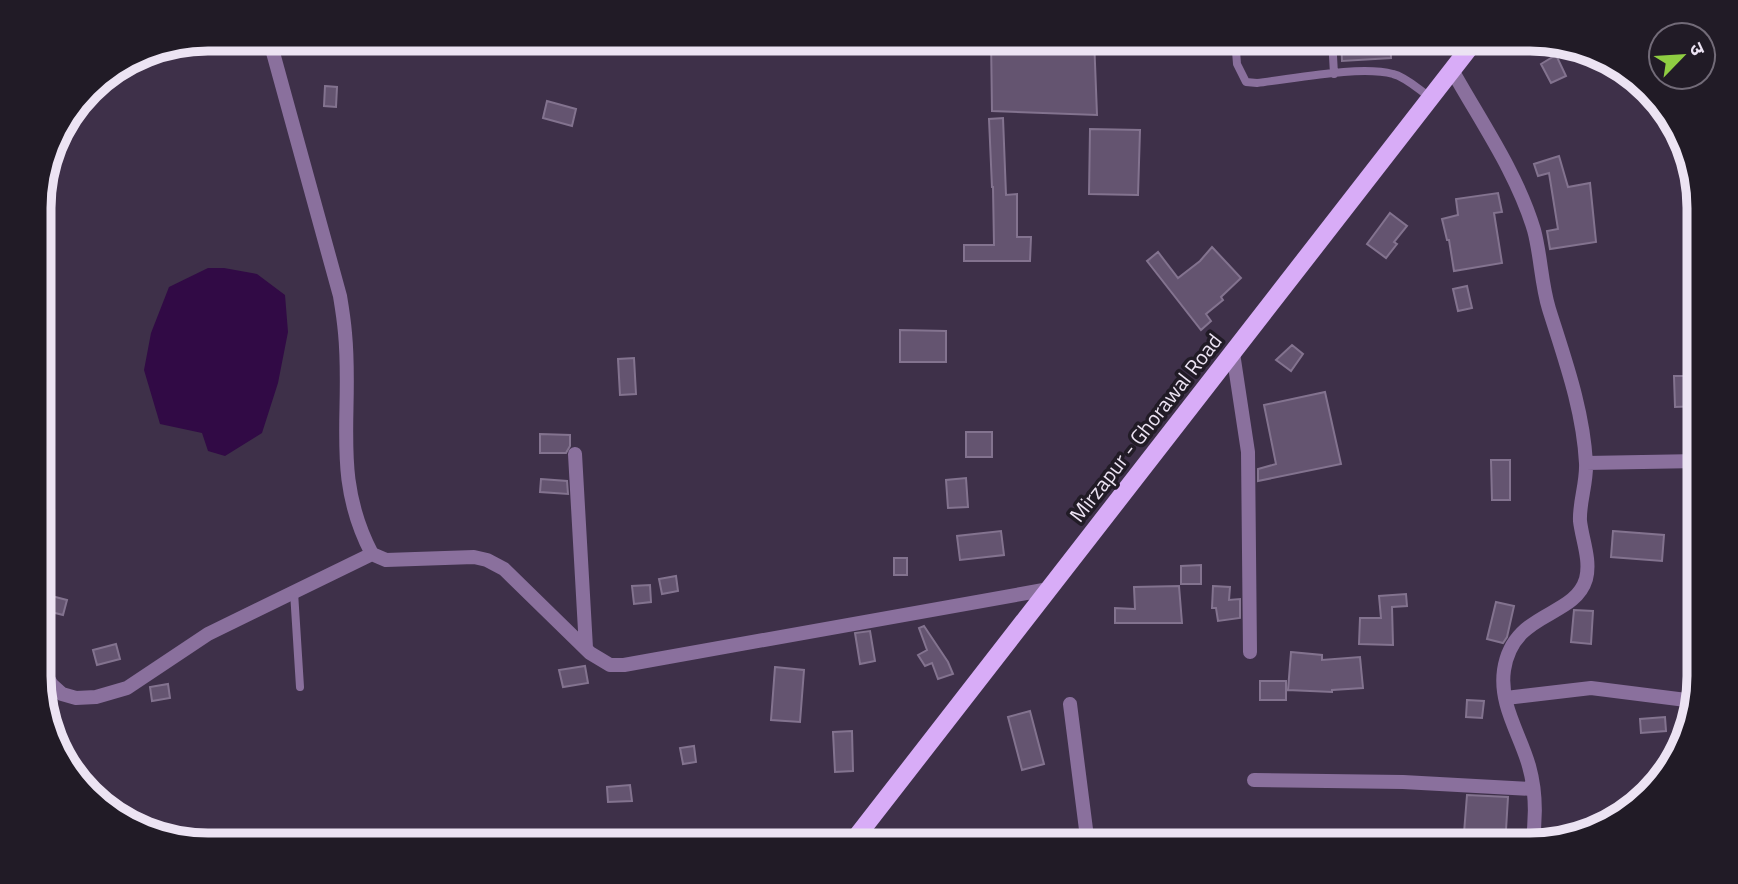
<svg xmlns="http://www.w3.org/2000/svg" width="1738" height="884" viewBox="0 0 1738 884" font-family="'Titillium Web','Noto Sans Devanagari',sans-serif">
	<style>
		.water { fill: #310a45 }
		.building { fill: #645470; stroke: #83738f; stroke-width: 2 }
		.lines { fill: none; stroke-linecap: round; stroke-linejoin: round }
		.lane { stroke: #8a709d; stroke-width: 8 }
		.street { stroke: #8a709d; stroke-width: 14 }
		.primary { stroke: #d8acf7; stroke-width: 18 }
		.labels { text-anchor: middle; stroke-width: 7; stroke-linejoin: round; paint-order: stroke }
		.street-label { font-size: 21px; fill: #ece3f3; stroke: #211b26 }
		.rim { fill: none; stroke: #ece3f3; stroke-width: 9 }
	</style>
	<rect width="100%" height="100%" fill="#3e3049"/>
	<path class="water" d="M 208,268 L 224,268 L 257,274 L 285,295 L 288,332 L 278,383 L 262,433 L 225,456 L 208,451 L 202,433 L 160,424 L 144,370 L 151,333 L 169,287 Z"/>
	<path class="building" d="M 991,38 L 1094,38 L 1097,115 L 992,111 Z
		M 1341,38 L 1390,38 L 1391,58 L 1342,61 Z
		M 1556,55 L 1566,76 L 1551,83 L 1541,64 Z
		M 325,86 L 337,87 L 336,107 L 324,106 Z
		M 547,101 L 576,109 L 572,126 L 543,118 Z
		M 1003,118 L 1006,195 L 1017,194 L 1017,237 L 1031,237 L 1030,261 L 964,261 L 964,245 L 994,245 L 993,187 L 992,187 L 989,119 Z
		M 1090,129 L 1140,130 L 1138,195 L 1089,194 Z
		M 1559,156 L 1568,187 L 1590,183 L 1596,242 L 1550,249 L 1547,231 L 1558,229 L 1549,173 L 1538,176 L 1534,164 Z
		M 1498,193 L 1502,212 L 1494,213 L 1502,263 L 1454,271 L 1449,240 L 1447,240 L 1442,219 L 1458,215 L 1456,199 Z
		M 1390,213 L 1407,226 L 1394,242 L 1397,244 L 1386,258 L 1367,244 Z
		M 1212,247 L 1241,278 L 1221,297 L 1223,300 L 1206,314 L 1211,321 L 1201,330 L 1147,261 L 1158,252 L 1178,278 L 1200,261 Z
		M 1467,286 L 1472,308 L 1458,311 L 1453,289 Z
		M 900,330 L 946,331 L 946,362 L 900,362 Z
		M 1292,345 L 1303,354 L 1291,371 L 1276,360 Z
		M 634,358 L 636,394 L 620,395 L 618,359 Z
		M 1674,376 L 1699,376 L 1699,406 L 1675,407 Z
		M 1325,392 L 1341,464 L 1258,481 L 1258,469 L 1276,464 L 1264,405 Z
		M 966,432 L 992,432 L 992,457 L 966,457 Z
		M 540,434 L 570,435 L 570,446 L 566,453 L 540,453 Z
		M 1491,460 L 1510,460 L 1510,500 L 1492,500 Z
		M 966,478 L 968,507 L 948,508 L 946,480 Z
		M 541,479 L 567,481 L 568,494 L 540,492 Z
		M 1001,531 L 1004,555 L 960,560 L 957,536 Z
		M 1613,531 L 1664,535 L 1662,561 L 1611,557 Z
		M 894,558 L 907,558 L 907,575 L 894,575 Z
		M 1201,565 L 1201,584 L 1181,584 L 1181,566 Z
		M 676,576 L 678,591 L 662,594 L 659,579 Z
		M 650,585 L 651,602 L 634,604 L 632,586 Z
		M 1179,586 L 1182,623 L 1115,623 L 1115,608 L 1135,609 L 1134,587 Z
		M 1213,586 L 1230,587 L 1229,600 L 1240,599 L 1240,618 L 1218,621 L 1216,608 L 1212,608 Z
		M 40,593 L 67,600 L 63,615 L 51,612 L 45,639 L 40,639 Z
		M 1406,594 L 1407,606 L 1392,607 L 1393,645 L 1359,644 L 1360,618 L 1381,618 L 1379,596 Z
		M 1496,602 L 1514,606 L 1507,637 L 1503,643 L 1487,639 Z
		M 1574,610 L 1593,611 L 1591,644 L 1571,642 Z
		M 924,626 L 948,662 L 953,674 L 938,679 L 932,663 L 925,666 L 918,655 L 927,650 L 919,628 Z
		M 870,631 L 875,661 L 860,664 L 855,633 Z
		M 116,644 L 120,659 L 97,665 L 93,650 Z
		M 1291,652 L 1322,655 L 1322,660 L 1360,657 L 1363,688 L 1332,690 L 1332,692 L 1288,690 Z
		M 585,666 L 588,683 L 563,687 L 559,670 Z
		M 775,667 L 804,670 L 800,722 L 771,720 Z
		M 1260,681 L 1286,681 L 1286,700 L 1260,700 Z
		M 168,684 L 170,698 L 152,701 L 150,687 Z
		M 1467,700 L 1484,701 L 1482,718 L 1466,717 Z
		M 1030,711 L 1044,764 L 1022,770 L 1008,717 Z
		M 1665,717 L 1666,731 L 1641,733 L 1640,719 Z
		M 852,731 L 853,771 L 835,772 L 833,732 Z
		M 694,746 L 696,762 L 683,764 L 680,748 Z
		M 630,785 L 632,801 L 608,802 L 607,787 Z
		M 1467,795 L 1508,797 L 1506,830 L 1524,832 L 1523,845 L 1502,843 L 1502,838 L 1464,833 Z
		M 1375,831 L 1420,836 L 1420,845 L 1373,845 Z"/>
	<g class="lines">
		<path class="lane" d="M 1235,38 L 1237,64 L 1246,82 L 1257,83 C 1293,79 1360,65 1393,74 C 1406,77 1419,90 1430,97
			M 1332,38 L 1334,74
			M 294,592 L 300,687
			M 594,842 L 595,845"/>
		<path class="street" d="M 269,38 L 340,296 C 342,308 344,321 345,333 C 353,415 331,476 372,554 L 386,560 L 474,557 L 487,560 L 504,569 L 590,653 L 610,665 L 624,665 L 1049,589
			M 1452,70 C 1481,122 1517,173 1534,230 C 1541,256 1541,283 1549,309 C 1565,360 1583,409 1586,463 C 1587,483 1579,502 1580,521 C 1582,539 1591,560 1586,579 C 1574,619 1513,610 1504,670 C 1499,705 1520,734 1529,766 C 1536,791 1536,820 1532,845
			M 1233,353 L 1248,452 L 1250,652
			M 575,454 L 586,648
			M 1586,463 L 1699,461
			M 40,666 L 52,685 L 62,694 L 76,698 L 96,697 L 127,688 L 208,634 L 372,554
			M 1506,698 L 1591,688 L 1694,701
			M 1070,704 L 1088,845
			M 1254,780 L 1403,782 L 1532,789"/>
		<path class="primary" d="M 850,845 L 1477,38"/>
	</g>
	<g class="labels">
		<g class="street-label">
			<text transform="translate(1146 428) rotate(-52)" y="7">Mirzapur - Ghorawal Road</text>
		</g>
	</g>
	<path d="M0 0H1738V884H0ZM208 51H1530A157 157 0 0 1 1687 208V676A157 157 0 0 1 1530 833H208A157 157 0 0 1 51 676V208A157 157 0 0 1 208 51Z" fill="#211b26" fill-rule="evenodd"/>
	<path class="rim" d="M208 51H1530A157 157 0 0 1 1687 208V676A157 157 0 0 1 1530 833H208A157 157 0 0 1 51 676V208A157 157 0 0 1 208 51Z"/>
	<g transform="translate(1682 56) rotate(65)"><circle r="33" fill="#211b26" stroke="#726b78" stroke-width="2"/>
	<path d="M0-5L12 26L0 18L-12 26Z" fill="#8fcd42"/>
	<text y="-10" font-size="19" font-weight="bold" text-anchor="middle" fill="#ece3f3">उ</text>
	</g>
</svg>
